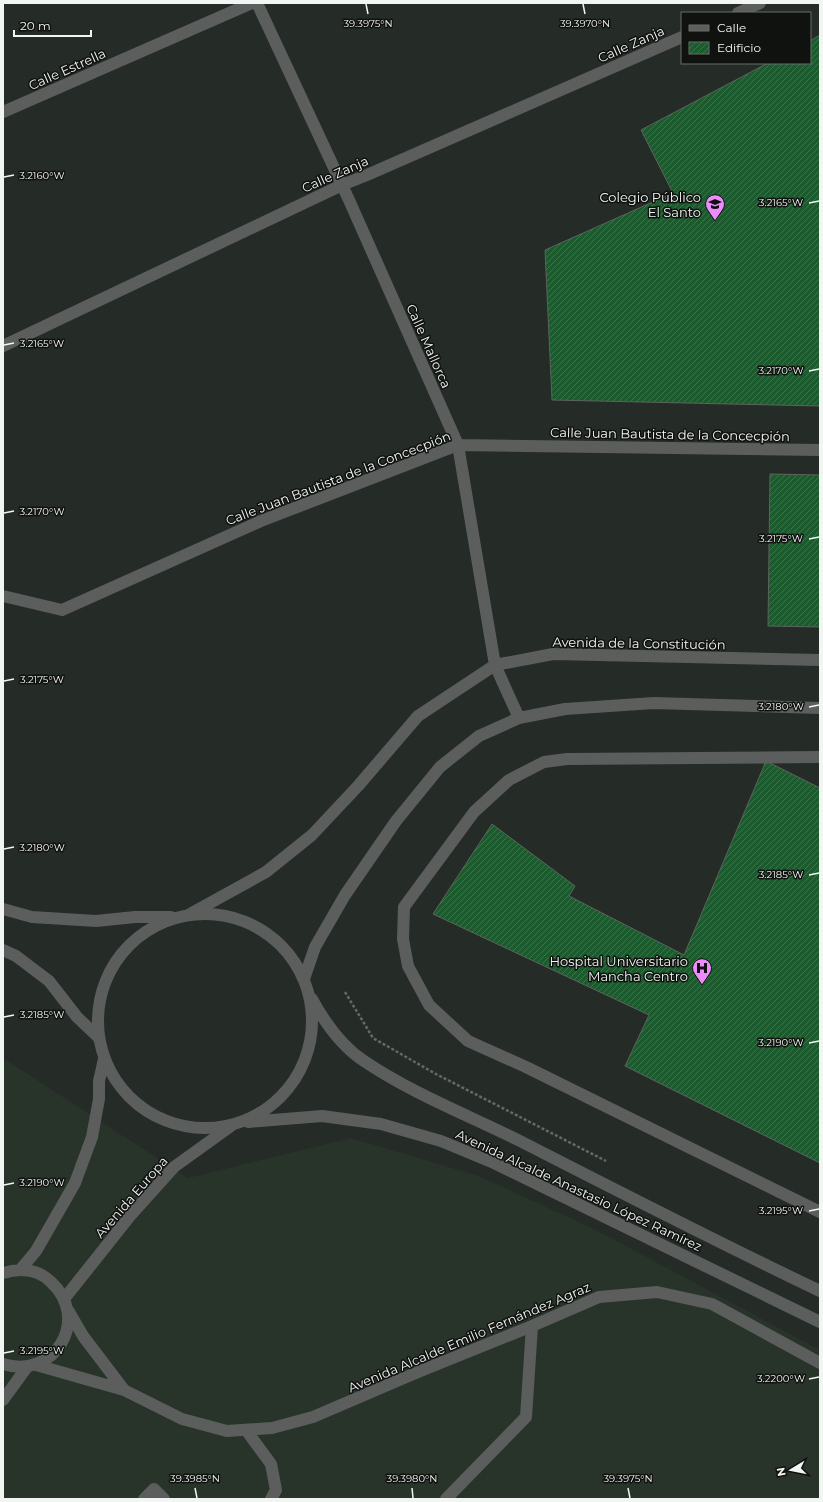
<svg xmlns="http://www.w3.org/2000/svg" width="823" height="1502" viewBox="0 0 823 1502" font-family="Montserrat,sans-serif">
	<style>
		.built { fill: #28342a }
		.building { fill: url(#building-hatch); stroke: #5d635e }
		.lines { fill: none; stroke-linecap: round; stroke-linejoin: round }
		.path { stroke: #646965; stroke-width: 2.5; stroke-dasharray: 3 2; stroke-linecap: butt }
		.service { stroke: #5b5e5c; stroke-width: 12 }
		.pedestrian { stroke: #5b5e5c; stroke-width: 12 }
		.minor { stroke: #5b5e5c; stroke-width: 12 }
		.tertiary { stroke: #5b5e5c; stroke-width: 12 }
		.ticks { fill: none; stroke: #f2f6f3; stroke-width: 1.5 }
		.labels { text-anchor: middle; stroke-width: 3; stroke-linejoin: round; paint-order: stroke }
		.street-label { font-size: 13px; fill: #f2f6f3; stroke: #101210 }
		.poi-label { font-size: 13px; fill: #f2f6f3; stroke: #101210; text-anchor: end }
		.ticks-label { font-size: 10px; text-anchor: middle; fill: #f2f6f3; stroke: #101210; stroke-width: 3; stroke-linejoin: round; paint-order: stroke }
	</style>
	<defs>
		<pattern id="building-hatch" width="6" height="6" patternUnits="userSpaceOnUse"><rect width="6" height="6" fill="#1b5b2d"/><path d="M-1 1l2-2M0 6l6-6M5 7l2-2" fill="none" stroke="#3d734c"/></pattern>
	</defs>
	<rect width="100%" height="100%" fill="#252b26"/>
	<path class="built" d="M 3,1058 L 188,1178 L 351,1138 L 479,1176 L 596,1230 L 820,1350 L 820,1499 L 3,1499 Z"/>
	<path class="building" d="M 820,35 L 820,406 L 552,400 L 545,250 L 673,193 L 641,130 L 768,63 L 810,63 L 810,41 Z
		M 770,474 L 820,475 L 820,627 L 768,626 Z
		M 766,761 L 820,788 L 820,1163 L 625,1066 L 649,1015 L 433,914 L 492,824 L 575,886 L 569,896 L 684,955 Z"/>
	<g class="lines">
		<path class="path" d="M 345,992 L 373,1038 L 434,1073 L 606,1161"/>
		<path class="service" d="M 820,757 L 567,759 L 544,762 L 509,780 L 474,812 L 404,907 L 403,939 L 408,966 L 429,1005 L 468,1041 L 526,1067 L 820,1212"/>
		<path class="pedestrian" d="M 144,1499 L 154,1489 L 164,1499"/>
		<path class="minor" d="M 257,3 L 349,200 L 458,445 L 495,665 L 519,718
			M 738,13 L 760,3
			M 3,112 L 252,3
			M 3,346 L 342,185 L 367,175 L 682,37
			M 3,596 L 62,610 L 261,521 L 458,445 L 820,450
			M 190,914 L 266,872 L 312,835 L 358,786 L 418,716 L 495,665 L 553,654 L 820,660
			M 304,979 L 315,947 L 345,895 L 396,821 L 440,767 L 479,736 L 519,718 L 565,709 L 654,703 L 820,708
			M 20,1270 L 36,1251 L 75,1183 L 92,1137 L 99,1099 L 99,1081 L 104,1059
			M 3,1273 C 20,1268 38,1269 51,1282 C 91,1319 55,1380 3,1364
			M 64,1299 L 130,1216 L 174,1167 L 231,1126
			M 36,1365 L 124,1390 L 83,1336 L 68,1310
			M 124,1390 L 182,1419 L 227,1431 L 272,1428 L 313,1417 L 418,1372 L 532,1326 L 599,1297 L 657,1292 L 712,1304 L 820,1363
			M 3,1400 L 27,1367
			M 246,1430 L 271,1464 L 276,1490 L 271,1499
			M 446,1499 L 526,1417 L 532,1326"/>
		<path class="tertiary" d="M 3,909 L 32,917 L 96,921 L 135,917 L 171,917
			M98 1021a107 107 0 1 1 214 0a107 107 0 1 1-214 0Z
			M 3,950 L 16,956 L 49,981 L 77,1017 L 98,1037
			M 312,999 C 325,1023 341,1046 364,1061 C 413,1094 468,1115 520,1141 C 620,1192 719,1243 820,1291
			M 248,1122 L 322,1116 L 381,1124 L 441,1141 L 494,1163 L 820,1322"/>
	</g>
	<path class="ticks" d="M 366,4 L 368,14M 583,4 L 585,14M 4,177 L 14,175M 809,203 L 819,201M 4,345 L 14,343M 809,371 L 819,369M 4,513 L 14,511M 809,539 L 819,537M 4,681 L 14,679M 809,707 L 819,705M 4,849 L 14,847M 809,875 L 819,873M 4,1017 L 14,1015M 809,1043 L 819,1041M 4,1185 L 14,1183M 809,1211 L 819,1209M 4,1353 L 14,1351M 809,1379 L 819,1377M 195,1488 L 197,1498M 412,1488 L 413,1498M 628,1488 L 630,1498"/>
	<defs>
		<g id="school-pin" transform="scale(1)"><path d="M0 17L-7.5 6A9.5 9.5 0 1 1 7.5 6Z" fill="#ec8cfb" stroke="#101210"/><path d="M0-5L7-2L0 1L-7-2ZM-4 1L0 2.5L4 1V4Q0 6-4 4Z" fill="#111"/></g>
		<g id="hospital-pin" transform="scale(1)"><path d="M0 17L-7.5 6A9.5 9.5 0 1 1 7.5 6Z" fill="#ec8cfb" stroke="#101210"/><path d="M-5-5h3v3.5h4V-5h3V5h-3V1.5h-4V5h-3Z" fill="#111"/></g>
	</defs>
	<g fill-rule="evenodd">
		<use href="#school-pin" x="715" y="204"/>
		<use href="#hospital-pin" x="702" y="968"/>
	</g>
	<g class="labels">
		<g class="street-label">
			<text transform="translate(631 44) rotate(-24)" y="5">Calle Zanja</text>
			<text transform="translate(67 69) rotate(-24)" y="5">Calle Estrella</text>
			<text transform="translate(335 174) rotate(-24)" y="5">Calle Zanja</text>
			<text transform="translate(429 346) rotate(66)" y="5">Calle Mallorca</text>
			<text transform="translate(670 434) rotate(1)" y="5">Calle Juan Bautista de la Concecpión</text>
			<text transform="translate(338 478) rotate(-21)" y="5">Calle Juan Bautista de la Concecpión</text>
			<text transform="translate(639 643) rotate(1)" y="5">Avenida de la Constitución</text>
			<text transform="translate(579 1190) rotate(25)" y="5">Avenida Alcalde Anastasio López Ramírez</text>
			<text transform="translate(131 1197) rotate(-49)" y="5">Avenida Europa</text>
			<text transform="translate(469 1337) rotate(-23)" y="5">Avenida Alcalde Emilio Fernández Agraz</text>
		</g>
		<g class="poi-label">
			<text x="701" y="202">Colegio Público<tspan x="701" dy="15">El Santo</tspan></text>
			<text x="688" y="966">Hospital Universitario<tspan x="688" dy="15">Mancha Centro</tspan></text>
		</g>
	</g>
	<g class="ticks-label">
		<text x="368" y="27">39.3975°N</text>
		<text x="585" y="27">39.3970°N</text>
		<text x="42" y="179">3.2160°W</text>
		<text x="781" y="206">3.2165°W</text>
		<text x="42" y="347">3.2165°W</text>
		<text x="781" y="374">3.2170°W</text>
		<text x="42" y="515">3.2170°W</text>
		<text x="781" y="542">3.2175°W</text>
		<text x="42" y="683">3.2175°W</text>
		<text x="781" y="710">3.2180°W</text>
		<text x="42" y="851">3.2180°W</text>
		<text x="781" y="878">3.2185°W</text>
		<text x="42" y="1018">3.2185°W</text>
		<text x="781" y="1046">3.2190°W</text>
		<text x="42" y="1186">3.2190°W</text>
		<text x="781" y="1214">3.2195°W</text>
		<text x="42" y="1354">3.2195°W</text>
		<text x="781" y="1382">3.2200°W</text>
		<text x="195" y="1482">39.3985°N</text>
		<text x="412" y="1482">39.3980°N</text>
		<text x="628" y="1482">39.3975°N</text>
	</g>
	<rect width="823" height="1502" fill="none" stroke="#f2f6f3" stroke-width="8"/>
	<rect x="681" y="12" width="130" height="52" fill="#101210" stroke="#6a6d6b"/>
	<rect x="689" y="25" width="20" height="6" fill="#5b5e5c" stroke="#6a6d6b"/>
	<text x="717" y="32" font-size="12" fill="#f2f6f3">Calle</text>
	<rect x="689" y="42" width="20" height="12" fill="url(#building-hatch)" stroke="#6a6d6b"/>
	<text x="717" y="52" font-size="12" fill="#f2f6f3">Edificio</text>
	<g transform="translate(791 1470) rotate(260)" stroke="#101210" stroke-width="3" paint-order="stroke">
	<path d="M0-3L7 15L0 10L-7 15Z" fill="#f2f6f3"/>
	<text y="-6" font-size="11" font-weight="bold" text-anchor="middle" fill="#f2f6f3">N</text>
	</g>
	<path d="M14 30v6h77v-6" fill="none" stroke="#f2f6f3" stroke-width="2"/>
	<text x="20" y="30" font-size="12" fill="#f2f6f3" stroke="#101210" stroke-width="3" paint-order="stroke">20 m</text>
</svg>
